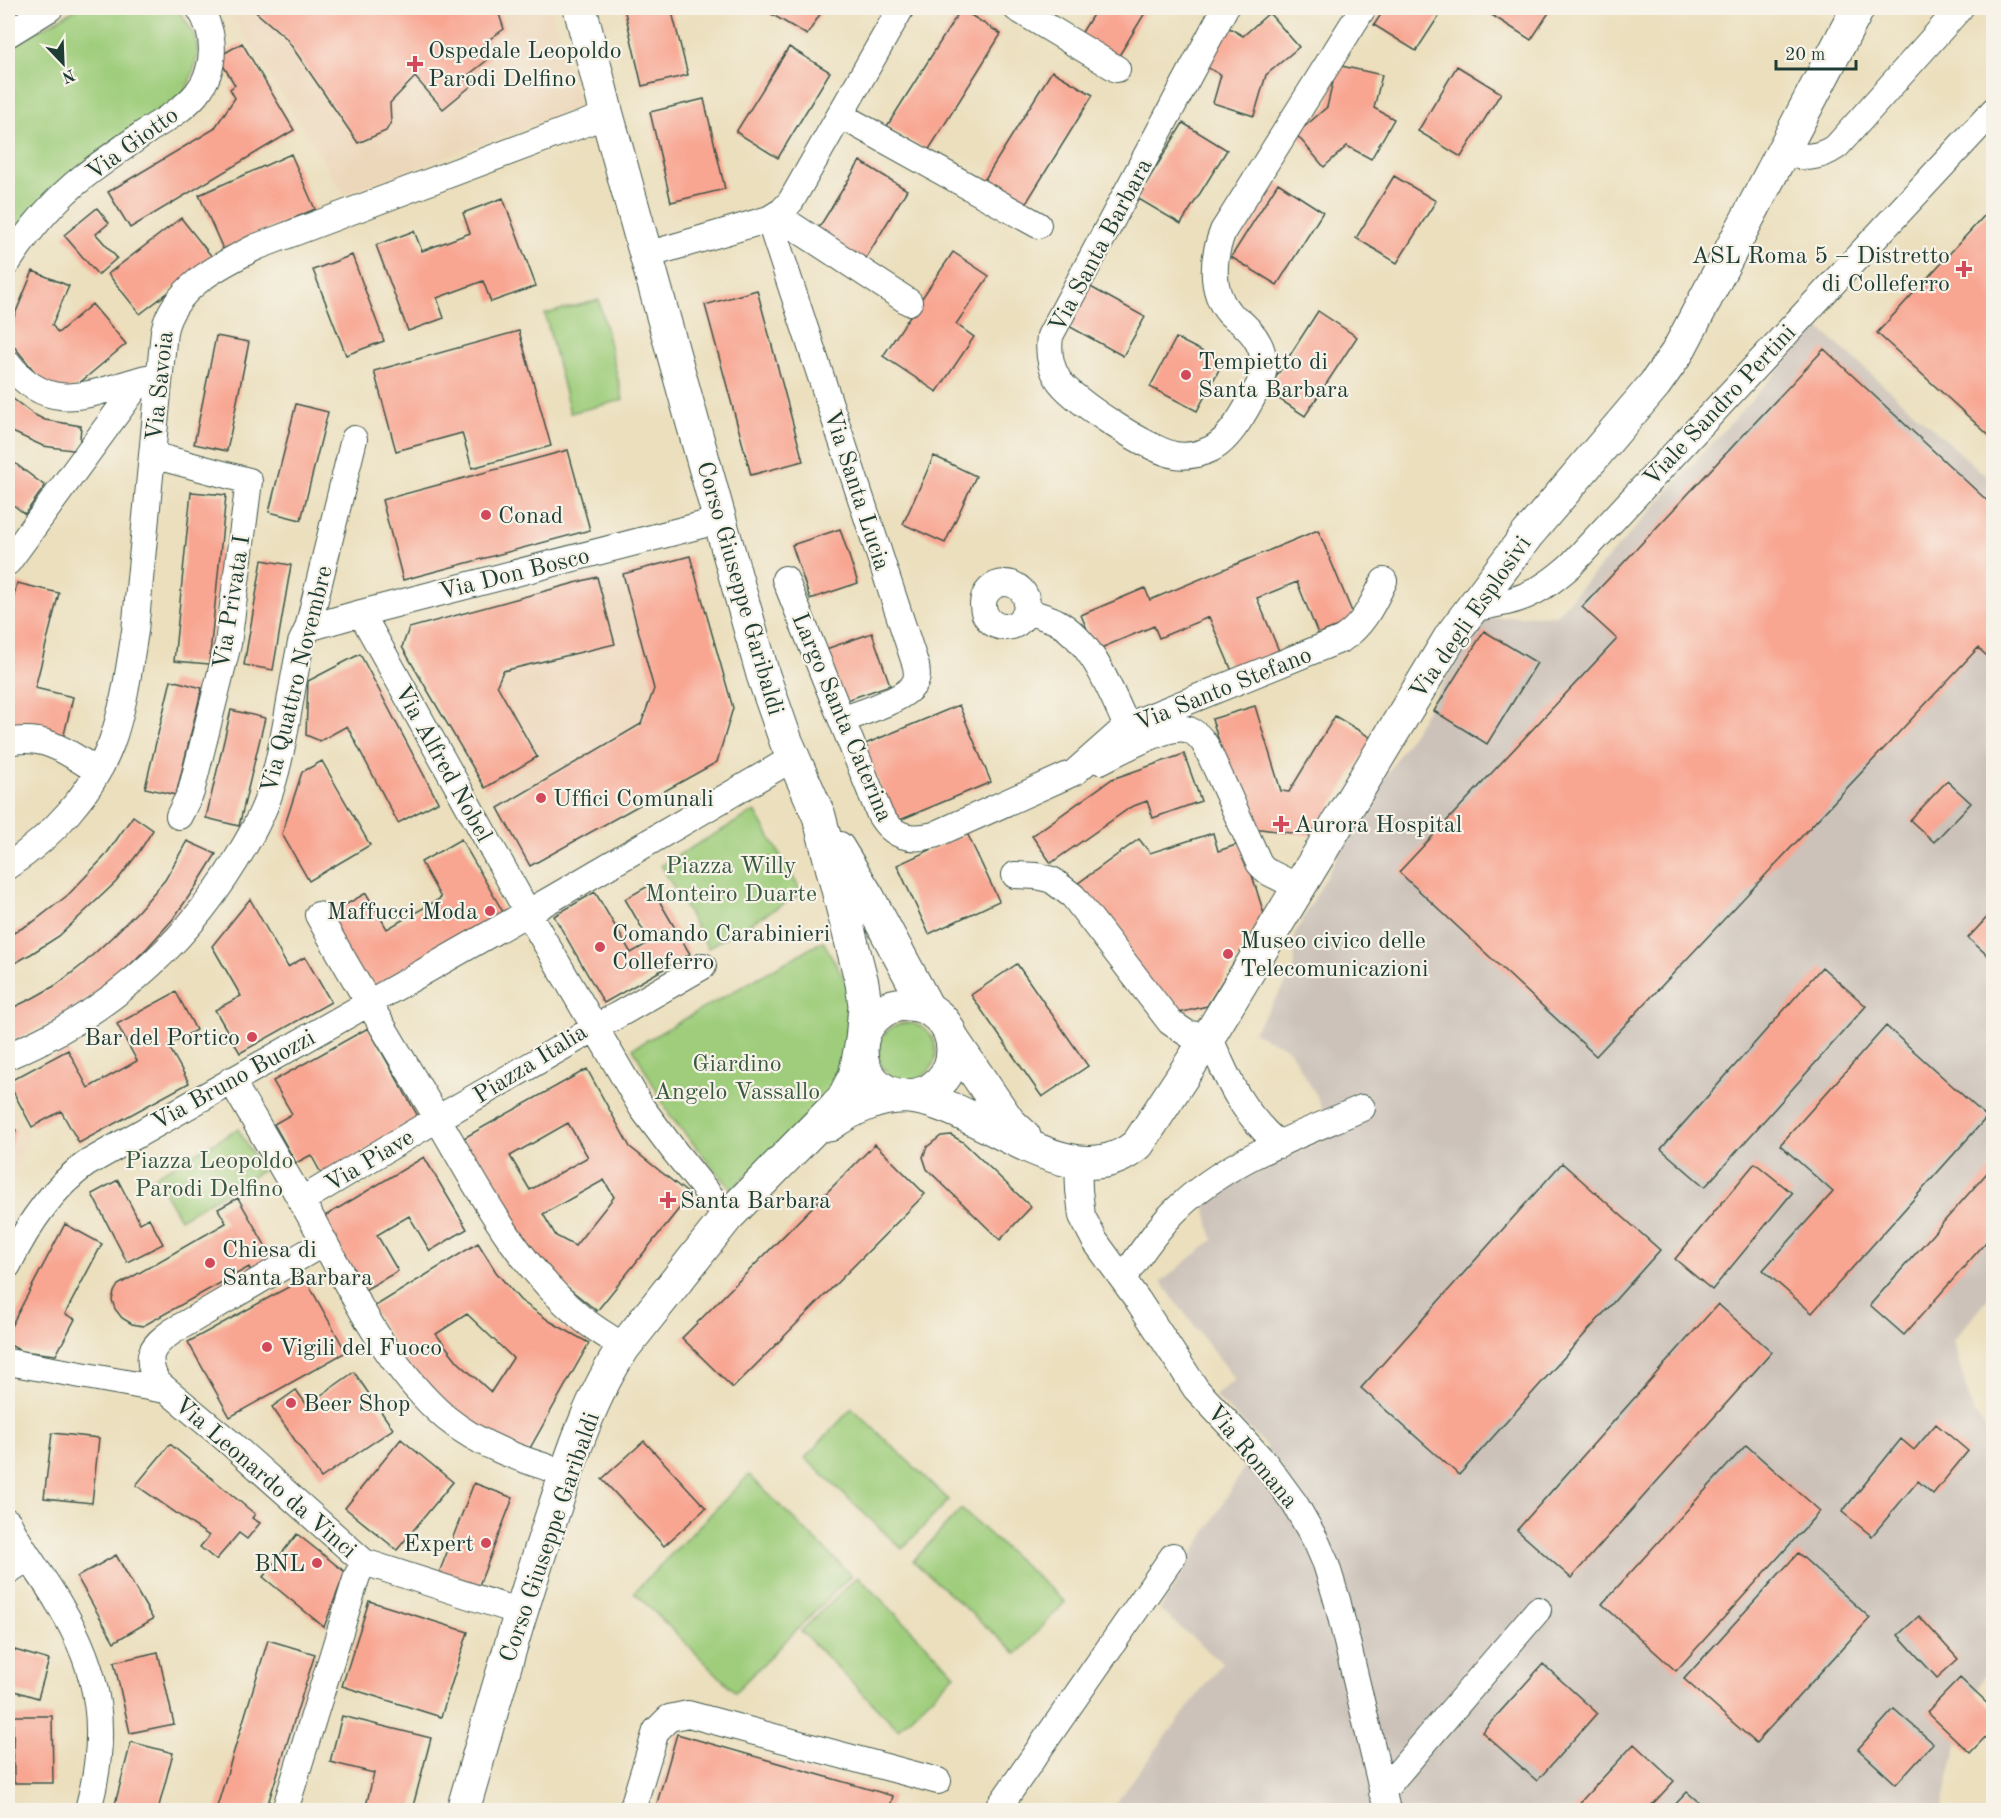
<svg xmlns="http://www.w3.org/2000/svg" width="2001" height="1818" viewBox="0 0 2001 1818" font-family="'Old Standard TT',serif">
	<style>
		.built { fill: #edd7bb }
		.industrial { fill: #ccc2b9 }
		.green { fill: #9fcd7b; stroke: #5f8558; stroke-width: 1.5 }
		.building { fill: #f8a591; fill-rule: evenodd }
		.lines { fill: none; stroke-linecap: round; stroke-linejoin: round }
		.minor-casing { stroke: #3e5549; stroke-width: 28 }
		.major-casing { stroke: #3e5549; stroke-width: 35 }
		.minor { stroke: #fff; stroke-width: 26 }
		.major { stroke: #fff; stroke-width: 33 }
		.poi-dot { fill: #d1495b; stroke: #f7f3e8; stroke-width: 2 }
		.labels { text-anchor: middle; stroke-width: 4.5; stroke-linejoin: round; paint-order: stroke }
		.poi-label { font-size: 24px; fill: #1f3d34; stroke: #f7f3e8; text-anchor: start }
		.street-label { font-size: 24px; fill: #1f3d34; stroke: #f7f3e8 }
		.park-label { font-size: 24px; fill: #395a42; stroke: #f7f3e8 }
	</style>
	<rect width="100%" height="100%" fill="#f7f3e8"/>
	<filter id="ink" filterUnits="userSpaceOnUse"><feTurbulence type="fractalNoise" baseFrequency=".0167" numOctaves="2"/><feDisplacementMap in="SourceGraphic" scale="12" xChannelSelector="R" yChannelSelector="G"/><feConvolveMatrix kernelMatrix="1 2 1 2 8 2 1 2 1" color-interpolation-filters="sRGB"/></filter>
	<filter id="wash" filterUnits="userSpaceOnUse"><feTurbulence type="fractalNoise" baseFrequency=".008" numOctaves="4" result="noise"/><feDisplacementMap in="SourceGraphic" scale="24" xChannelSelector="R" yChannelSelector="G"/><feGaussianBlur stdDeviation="1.35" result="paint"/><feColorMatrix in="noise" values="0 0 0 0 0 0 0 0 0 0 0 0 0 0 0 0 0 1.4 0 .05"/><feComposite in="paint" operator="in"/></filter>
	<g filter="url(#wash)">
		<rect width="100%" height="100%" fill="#ebdfbd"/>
		<path class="built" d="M 222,8 L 550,8 L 580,107 L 344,194 L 236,21 Z
			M 690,556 L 733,708 L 717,762 L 530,866 L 498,808 L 402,647 L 409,628 L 597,577 L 623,574 Z
			M 8,1101 L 29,1134 L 8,1193 Z"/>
		<path class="industrial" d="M 1818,327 L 1993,482 L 1994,1291 L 1953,1341 L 1972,1410 L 1993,1439 L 1994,1658 L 1965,1712 L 1941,1810 L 1110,1810 L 1222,1663 L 1160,1610 L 1246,1464 L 1268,1448 L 1214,1395 L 1235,1380 L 1161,1282 L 1213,1240 L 1203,1198 L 1330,1137 L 1326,1116 L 1315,1093 L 1289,1049 L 1253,1032 L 1294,972 L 1295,934 L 1345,842 L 1484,618 L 1556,615 Z"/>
		<path class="green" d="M 78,8 L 177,8 C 203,45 203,50 185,92 L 8,248 L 8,48 Z
			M 599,300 L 623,400 L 570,413 L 545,314 Z
			M 755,811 L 802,893 L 708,948 L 661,865 Z
			M 823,941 L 847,984 L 848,1029 L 841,1073 L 830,1092 L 732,1190 L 671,1117 L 633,1048 Z
			M878 1052a29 29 0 1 1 58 0a29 29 0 1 1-58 0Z
			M 238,1129 L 262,1171 L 180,1219 L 155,1176 Z
			M 852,1408 L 949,1500 L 902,1549 L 805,1458 Z
			M 749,1475 L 851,1575 L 735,1692 L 634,1592 Z
			M 961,1509 L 1065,1602 L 1017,1654 L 913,1561 Z
			M 858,1576 L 955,1674 L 898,1729 L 801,1631 Z"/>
		<g id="blocks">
			<path class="building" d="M 251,8 L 497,8 L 504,29 L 484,43 L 490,58 L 463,79 L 476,82 L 443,109 L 415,77 L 390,103 L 391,122 L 386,131 L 358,143 L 286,38 Z
				M 624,8 L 671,8 L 688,75 L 642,86 Z
				M 761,8 L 824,8 L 807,35 Z
				M 1097,8 L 1148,8 L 1117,59 L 1079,37 Z
				M 1385,8 L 1444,8 L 1416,51 L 1374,25 Z
				M 1490,8 L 1552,8 L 1531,40 L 1487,12 Z
				M 961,9 L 1001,34 L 928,151 L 887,126 Z
				M 1269,13 L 1299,47 L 1266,75 L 1254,116 L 1213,103 L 1221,75 L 1203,65 L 1226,26 L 1243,36 Z
				M 242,43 L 294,130 L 130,228 L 108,192 L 214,129 L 235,98 L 230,89 L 235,85 L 218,57 Z
				M 789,47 L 830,72 L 778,158 L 736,132 Z
				M 1337,65 L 1382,75 L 1374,108 L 1394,119 L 1371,159 L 1347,146 L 1324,167 L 1296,134 L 1327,107 Z
				M 1457,66 L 1501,93 L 1461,157 L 1418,131 Z
				M 1052,71 L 1093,95 L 1020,213 L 980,187 Z
				M 704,99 L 725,189 L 671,202 L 650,112 Z
				M 1183,123 L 1227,150 L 1181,224 L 1137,198 Z
				M 291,154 L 315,209 L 223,249 L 199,195 Z
				M 860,161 L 907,190 L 863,263 L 815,234 Z
				M 1394,176 L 1436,201 L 1397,263 L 1356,238 Z
				M 1278,183 L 1323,212 L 1277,285 L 1231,257 Z
				M 503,198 L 536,286 L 491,302 L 483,281 L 437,298 L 444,318 L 408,331 L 376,245 L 414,231 L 422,251 L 470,233 L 463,213 Z
				M 1994,205 L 1994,440 L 1877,333 Z
				M 97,208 L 109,223 L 96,234 L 117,258 L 98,275 L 64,235 Z
				M 181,218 L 213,258 L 140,314 L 108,274 Z
				M 953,252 L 989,276 L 956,324 L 974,337 L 937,392 L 883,356 Z
				M 352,255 L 384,341 L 346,355 L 313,270 Z
				M 33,271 L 69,286 L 52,325 L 58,333 L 92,304 L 126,344 L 71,390 L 47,387 L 8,339 L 8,331 Z
				M 1087,285 L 1145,317 L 1123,356 L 1065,324 Z
				M 757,290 L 803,461 L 751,475 L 705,305 Z
				M 1318,311 L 1357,337 L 1305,416 L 1267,391 Z
				M 519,331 L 551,446 L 472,468 L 462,433 L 396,451 L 374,371 Z
				M 216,336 L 249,342 L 227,451 L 194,444 Z
				M 1176,338 L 1223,362 L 1197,411 L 1150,387 Z
				M 1824,349 L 1994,507 L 1994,662 L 1978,648 L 1596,1056 L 1399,872 L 1617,639 L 1582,607 Z
				M 8,395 L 33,414 L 45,420 L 81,426 L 79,451 L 43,446 L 8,430 Z
				M 296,404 L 328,412 L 301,520 L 269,512 Z
				M 568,450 L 590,530 L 403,580 L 382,500 Z
				M 934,456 L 976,476 L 945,543 L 903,524 Z
				M 8,458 L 45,486 L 25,514 L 8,501 Z
				M 191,492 L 226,495 L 209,664 L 174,661 Z
				M 840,529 L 858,583 L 810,599 L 792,545 Z
				M 1318,530 L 1355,619 L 1318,634 L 1297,582 L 1257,598 L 1279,651 L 1232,671 L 1209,617 L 1159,638 L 1154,626 L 1096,650 L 1081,615 L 1145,588 L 1150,600 Z
				M 690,556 L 733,708 L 717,762 L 530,866 L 498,808 L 641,724 L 654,689 L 623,574 Z
				M 262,560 L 291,565 L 273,670 L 244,665 Z
				M 597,577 L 615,644 L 503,671 L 497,685 L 537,757 L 485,788 L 402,647 L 409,628 Z
				M 17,583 L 59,593 L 35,688 L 73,697 L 63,739 L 8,726 L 8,620 Z
				M 1484,631 L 1537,663 L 1487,744 L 1434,711 Z
				M 872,633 L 890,685 L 844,701 L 826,649 Z
				M 360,654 L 438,802 L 398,823 L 347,726 L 320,741 L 306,735 L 308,681 Z
				M 171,680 L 202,688 L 176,795 L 145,788 Z
				M 959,705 L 991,782 L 895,822 L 863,745 Z
				M 1255,706 L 1281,791 L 1289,792 L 1335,716 L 1373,739 L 1313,836 L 1246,827 L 1212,719 Z
				M 231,710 L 265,718 L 239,826 L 206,818 Z
				M 1184,754 L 1201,801 L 1153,818 L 1147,801 L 1131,807 L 1051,863 L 1032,836 L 1112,779 Z
				M 322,761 L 370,845 L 309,881 L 282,834 L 302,772 Z
				M 1947,781 L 1971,803 L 1934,842 L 1910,820 Z
				M 133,816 L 153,830 L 139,852 L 116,882 L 59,936 L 31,954 L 8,967 L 8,936 L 33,922 L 68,895 L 105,856 Z
				M 967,833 L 999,901 L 929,934 L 897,865 Z
				M 1213,833 L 1218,851 L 1242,843 L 1264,914 L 1207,1006 L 1171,1015 L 1077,884 L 1139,839 L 1150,853 Z
				M 461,839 L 503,912 L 368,989 L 326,916 L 366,893 L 387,929 L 441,898 L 421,862 Z
				M 187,841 L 216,854 L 196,886 L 173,919 L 147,948 L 118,977 L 91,997 L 62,1016 L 8,1043 L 8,1010 L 33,998 L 56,985 L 82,965 L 112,937 L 138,911 L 165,880 Z
				M 650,885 L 690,954 L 604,1003 L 554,916 L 595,892 L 631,953 L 650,942 L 625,899 Z
				M 250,899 L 288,967 L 305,957 L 331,1002 L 240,1053 L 215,1010 L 241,996 L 212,946 Z
				M 1994,910 L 1994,961 L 1968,938 Z
				M 1017,964 L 1088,1066 L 1042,1097 L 971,995 Z
				M 1822,967 L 1866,1006 L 1705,1187 L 1661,1149 Z
				M 176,992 L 196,1030 L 168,1045 L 189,1083 L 79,1143 L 61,1111 L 32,1127 L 8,1082 L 68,1050 L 88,1088 L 137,1061 L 117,1024 Z
				M 1886,1026 L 1987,1117 L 1812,1313 L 1763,1270 L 1833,1192 L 1780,1145 Z
				M 368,1028 L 420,1120 L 322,1175 L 311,1155 L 296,1163 L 274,1124 L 292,1114 L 273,1081 Z
				M 587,1069 L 630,1147 L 690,1195 L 597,1311 L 526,1254 L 462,1139 ZM 568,1123 L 588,1157 L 530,1190 L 510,1156 ZM 604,1180 L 614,1197 L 575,1246 L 556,1236 L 543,1214 Z
				M 8,1127 L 16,1130 L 8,1154 Z
				M 951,1135 L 963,1142 L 1031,1207 L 1000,1240 L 927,1169 L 923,1157 L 927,1147 L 941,1136 Z
				M 875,1144 L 925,1194 L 733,1388 L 682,1338 Z
				M 424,1157 L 467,1229 L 430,1251 L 409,1216 L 377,1235 L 398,1271 L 363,1291 L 320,1219 Z
				M 1562,1163 L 1660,1250 L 1459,1475 L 1361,1388 Z
				M 1755,1163 L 1792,1193 L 1712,1290 L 1675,1259 Z
				M 1994,1165 L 1994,1233 L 1904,1335 L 1870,1305 Z
				M 118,1180 L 140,1223 L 149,1218 L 163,1244 L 127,1262 L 92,1194 Z
				M 238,1198 L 273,1259 L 251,1271 L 249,1267 L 143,1326 L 132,1324 L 122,1318 L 115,1309 L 112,1300 L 114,1292 L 118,1285 L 226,1223 L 218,1209 Z
				M 65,1224 L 102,1244 L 65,1314 L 75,1319 L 56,1355 L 21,1351 L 8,1344 L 8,1332 Z
				M 478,1243 L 496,1272 L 520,1300 L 551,1322 L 589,1343 L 525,1457 L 464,1423 L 414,1376 L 372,1308 ZM 467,1314 L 513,1358 L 491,1392 L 458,1362 L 436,1334 Z
				M 305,1278 L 346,1352 L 230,1417 L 188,1342 Z
				M 1718,1304 L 1772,1352 L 1571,1578 L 1517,1530 Z
				M 354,1372 L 393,1429 L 321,1478 L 272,1407 L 296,1390 L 307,1405 Z
				M 1936,1424 L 1968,1451 L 1933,1494 L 1918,1481 L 1872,1536 L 1842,1512 L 1901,1439 L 1914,1450 Z
				M 52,1433 L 99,1438 L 92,1503 L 44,1498 Z
				M 401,1439 L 453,1482 L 397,1550 L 345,1508 Z
				M 644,1441 L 706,1508 L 664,1546 L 602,1479 Z
				M 170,1444 L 255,1514 L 252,1518 L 260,1523 L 247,1539 L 239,1533 L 216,1560 L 200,1547 L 209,1536 L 136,1485 Z
				M 1746,1445 L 1820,1511 L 1676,1671 L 1602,1604 Z
				M 474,1483 L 513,1498 L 478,1588 L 439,1573 Z
				M 297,1534 L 345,1572 L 324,1627 L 263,1577 Z
				M 1798,1553 L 1870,1618 L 1756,1743 L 1684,1679 Z
				M 116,1555 L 153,1619 L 114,1642 L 77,1577 Z
				M 369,1601 L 468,1632 L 441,1717 L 342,1686 Z
				M 1919,1616 L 1958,1659 L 1937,1678 L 1898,1635 Z
				M 268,1640 L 315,1654 L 266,1810 L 216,1810 Z
				M 8,1648 L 49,1660 L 38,1698 L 8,1689 Z
				M 158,1652 L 174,1724 L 130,1733 L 114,1662 Z
				M 1543,1664 L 1597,1713 L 1537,1781 L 1482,1732 Z
				M 1960,1678 L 1994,1710 L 1994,1728 L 1970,1753 L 1927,1712 Z
				M 1894,1709 L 1933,1743 L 1896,1784 L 1858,1749 Z
				M 13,1716 L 52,1716 L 53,1783 L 14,1783 Z
				M 342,1716 L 431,1738 L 412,1810 L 365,1810 L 374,1773 L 330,1762 Z
				M 677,1734 L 893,1796 L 889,1810 L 655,1810 Z
				M 131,1742 L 173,1753 L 158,1810 L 123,1810 L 114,1808 Z
				M 1634,1744 L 1674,1781 L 1647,1810 L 1573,1810 Z
				M 1687,1792 L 1708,1810 L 1670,1810 Z"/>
		</g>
	</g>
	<g filter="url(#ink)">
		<use href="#blocks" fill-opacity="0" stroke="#3e5549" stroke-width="1.5"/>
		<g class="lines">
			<g class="minor-casing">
				<path id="minor" d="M 1016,8 L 1117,69
					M 1225,8 L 1050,336 C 1048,351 1050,366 1058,379 C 1071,400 1151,451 1175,455 C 1187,457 1200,454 1211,449 C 1231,440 1249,404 1259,385 C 1270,361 1261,340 1243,324 C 1239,320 1233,317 1229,313 C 1209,290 1213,256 1223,231 L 1363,8
					M 8,34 L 50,8
					M 840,115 L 1038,225
					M 1783,152 C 1804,159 1818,159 1837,146 L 1960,8
					M 776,215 L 909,302
					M 769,219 L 916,666 C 917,673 918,678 914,684 C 905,700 859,713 842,720
					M 647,255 L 769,219 L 782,211 L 791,201 L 901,8
					M 8,262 C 29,230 53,201 83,177 C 105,160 127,145 150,129 C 166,119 185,108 197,93 C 217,68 216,33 199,8
					M 8,363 C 50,417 90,393 146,378
					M 152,455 L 249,481 L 228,644 L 191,792 L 179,816
					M 8,562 L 141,380
					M 785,579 L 880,815 C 893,837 910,841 934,835 L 1075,772 L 1127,726 L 1342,639 C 1364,625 1373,603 1384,581
					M983 605a22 22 0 1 1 44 0a22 22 0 1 1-44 0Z
					M 1470,609 C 1517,601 1534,598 1571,565 L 1994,110
					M 1027,611 C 1037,615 1048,617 1057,622 C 1094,643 1110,691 1127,726
					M 361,613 L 528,913 L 642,1108 L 675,1152 L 727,1217
					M 308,628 L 361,613 L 721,520
					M 8,742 C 46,734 67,752 97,771
					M 1100,761 C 1119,752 1170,722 1189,730 C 1197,733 1202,739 1206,746 L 1259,863 L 1266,871 L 1298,887
					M 8,866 C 51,837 92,794 111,744 C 124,708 129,669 135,631 L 164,331 C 174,287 219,266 256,247 L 607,115
					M 1015,875 L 1037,876 L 1052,880 L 1073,896 L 1170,1022 L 1188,1034 L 1209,1036 C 1229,1083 1240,1110 1279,1145
					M 318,915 C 356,983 396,1049 436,1116 C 480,1191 512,1258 579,1316 C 593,1328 609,1337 624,1347
					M 8,1056 C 102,1017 181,950 235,862 C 249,839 263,815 271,789 C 286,741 290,692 301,643 L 308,628 L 354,439
					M 231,1080 C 259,1128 287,1175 314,1223 C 350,1289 388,1369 446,1418 C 480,1446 524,1461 566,1473
					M 1078,1162 L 1079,1190 L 1082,1216 L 1095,1241 L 1137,1299 L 1196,1389 L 1265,1463 L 1295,1504 L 1316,1541 L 1326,1564 L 1337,1600 L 1387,1810
					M 302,1200 L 413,1133 L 703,966
					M 325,1242 L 173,1331 C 151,1346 144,1356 157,1382 L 228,1441 L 364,1562 L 520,1612
					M 8,1265 C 27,1226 51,1189 86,1164 L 555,897 L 793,758
					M 1123,1278 C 1140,1255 1156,1229 1177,1209 C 1228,1159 1298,1136 1362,1108
					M 8,1362 L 165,1390
					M 8,1522 C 22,1551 43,1576 59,1604 C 101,1673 109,1732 88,1810
					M 8,1571 L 28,1558
					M 1382,1792 L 1538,1610
					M 285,1810 L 357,1576 L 364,1562
					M 632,1810 L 656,1731 L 669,1718 L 688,1714 L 938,1781
					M 997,1810 L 1173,1556"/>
			</g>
			<g class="major-casing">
				<path id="major" d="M 838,848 L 868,897 L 928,1009
					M861 1050a46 46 0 1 1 92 0a46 46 0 1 1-92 0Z
					M 953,1040 L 1009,1122 L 1024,1136
					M 829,1125 C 851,1109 881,1095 909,1097 C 980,1103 1072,1203 1138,1144 L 1209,1036 L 1451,636 L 1527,535 L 1655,384 L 1677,353 L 1858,8
					M 463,1810 C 490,1717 516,1623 547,1531 C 567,1470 588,1400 624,1347 L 727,1217 L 843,1099 L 855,1076 L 862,1041 L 865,1005 L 862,983 L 819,816 L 786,741 L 763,675 L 607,115 L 580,8"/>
			</g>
			<use href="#minor" class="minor"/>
			<use href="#major" class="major"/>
		</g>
	</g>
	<g class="poi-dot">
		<path d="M412 55h6v6h6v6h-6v6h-6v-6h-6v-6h6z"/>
		<path d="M1961 260h6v6h6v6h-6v6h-6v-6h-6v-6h6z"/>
		<circle cx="1186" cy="375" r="6"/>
		<circle cx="486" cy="515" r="6"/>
		<circle cx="541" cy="798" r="6"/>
		<path d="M1278 815h6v6h6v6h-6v6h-6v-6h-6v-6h6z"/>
		<circle cx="490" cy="911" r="6"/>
		<circle cx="600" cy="947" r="6"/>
		<circle cx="1228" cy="954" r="6"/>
		<circle cx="252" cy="1037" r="6"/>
		<path d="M665 1191h6v6h6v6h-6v6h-6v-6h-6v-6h6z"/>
		<circle cx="210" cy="1263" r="6"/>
		<circle cx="267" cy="1347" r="6"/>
		<circle cx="291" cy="1403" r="6"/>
		<circle cx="486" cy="1543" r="6"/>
		<circle cx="317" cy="1563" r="6"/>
	</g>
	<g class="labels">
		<g class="poi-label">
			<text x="428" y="58">Ospedale Leopoldo<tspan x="428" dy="28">Parodi Delfino</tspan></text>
			<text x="1950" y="263" text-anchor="end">ASL Roma 5 – Distretto<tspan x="1950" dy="28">di Colleferro</tspan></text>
			<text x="1198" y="369">Tempietto di<tspan x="1198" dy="28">Santa Barbara</tspan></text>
			<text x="498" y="523">Conad</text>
			<text x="553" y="806">Uffici Comunali</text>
			<text x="1294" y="832">Aurora Hospital</text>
			<text x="478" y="919" text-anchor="end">Maffucci Moda</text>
			<text x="612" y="941">Comando Carabinieri<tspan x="612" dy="28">Colleferro</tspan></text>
			<text x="1240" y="948">Museo civico delle<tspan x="1240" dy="28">Telecomunicazioni</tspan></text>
			<text x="240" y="1045" text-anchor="end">Bar del Portico</text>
			<text x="680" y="1208">Santa Barbara</text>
			<text x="222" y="1257">Chiesa di<tspan x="222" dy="28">Santa Barbara</tspan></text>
			<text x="279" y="1355">Vigili del Fuoco</text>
			<text x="303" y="1411">Beer Shop</text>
			<text x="474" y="1551" text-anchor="end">Expert</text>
			<text x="305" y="1571" text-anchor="end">BNL</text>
		</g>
		<g class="street-label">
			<text transform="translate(132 143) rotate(-36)" y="8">Via Giotto</text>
			<text transform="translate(1100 245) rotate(-62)" y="8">Via Santa Barbara</text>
			<text transform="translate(159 386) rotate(-84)" y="8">Via Savoia</text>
			<text transform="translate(1719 405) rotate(-47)" y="8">Viale Sandro Pertini</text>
			<text transform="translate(858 490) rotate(72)" y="8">Via Santa Lucia</text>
			<text transform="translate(514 573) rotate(-14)" y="8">Via Don Bosco</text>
			<text transform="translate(741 588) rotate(74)" y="8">Corso Giuseppe Garibaldi</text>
			<text transform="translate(231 602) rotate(-81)" y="8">Via Privata I</text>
			<text transform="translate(1470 617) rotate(-55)" y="8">Via degli Esplosivi</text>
			<text transform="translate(296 679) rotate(-76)" y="8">Via Quattro Novembre</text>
			<text transform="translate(1223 688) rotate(-22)" y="8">Via Santo Stefano</text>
			<text transform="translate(843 717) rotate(67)" y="8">Largo Santa Caterina</text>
			<text transform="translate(444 763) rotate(61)" y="8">Via Alfred Nobel</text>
			<text transform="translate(530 1063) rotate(-32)" y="8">Piazza Italia</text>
			<text transform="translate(233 1079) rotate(-29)" y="8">Via Bruno Buozzi</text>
			<text transform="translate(369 1160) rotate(-31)" y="8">Via Piave</text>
			<text transform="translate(1253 1456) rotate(50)" y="8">Via Romana</text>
			<text transform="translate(266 1477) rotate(41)" y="8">Via Leonardo da Vinci</text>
			<text transform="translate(549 1537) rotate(-71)" y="8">Corso Giuseppe Garibaldi</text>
		</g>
		<g class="park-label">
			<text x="731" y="873">Piazza Willy<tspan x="731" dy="28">Monteiro Duarte</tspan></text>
			<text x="737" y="1071">Giardino<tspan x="737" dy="28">Angelo Vassallo</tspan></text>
			<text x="209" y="1168">Piazza Leopoldo<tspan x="209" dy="28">Parodi Delfino</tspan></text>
		</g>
	</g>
	<rect width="2001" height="1818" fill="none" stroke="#f7f3e8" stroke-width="30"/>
	<g transform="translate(63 63) rotate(157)" stroke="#f7f3e8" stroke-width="4.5" paint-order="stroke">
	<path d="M0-4.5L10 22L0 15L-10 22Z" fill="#1f3d34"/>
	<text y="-9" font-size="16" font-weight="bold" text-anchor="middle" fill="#1f3d34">N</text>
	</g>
	<path d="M1776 60v9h80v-9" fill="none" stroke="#1f3d34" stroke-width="3"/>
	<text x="1785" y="60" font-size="18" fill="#1f3d34" stroke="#f7f3e8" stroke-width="4.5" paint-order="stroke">20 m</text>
</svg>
